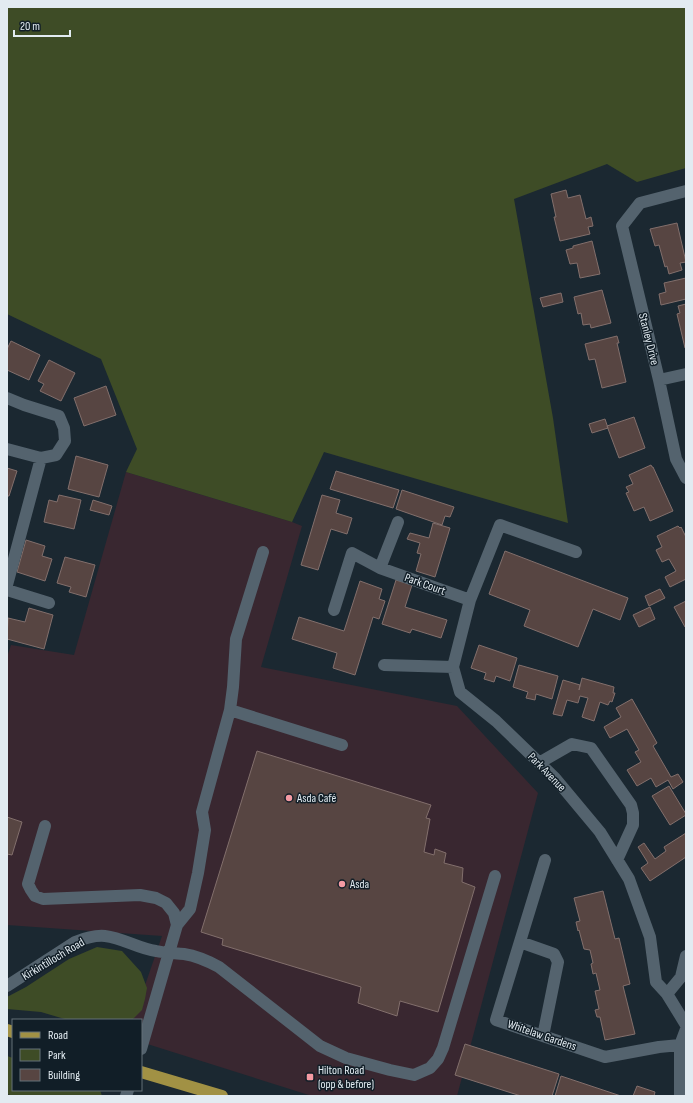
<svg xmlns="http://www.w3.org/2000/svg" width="693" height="1103" viewBox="0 0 693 1103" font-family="'Sofia Sans Condensed',sans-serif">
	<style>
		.commercial { fill: #392730 }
		.green { fill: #3e4c26 }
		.building { fill: #574542; stroke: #826f6c }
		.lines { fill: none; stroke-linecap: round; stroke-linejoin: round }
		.minor { stroke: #54636e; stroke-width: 12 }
		.major { stroke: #a19144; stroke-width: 12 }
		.poi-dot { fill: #f49aa3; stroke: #111e27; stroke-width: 1.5 }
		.labels { text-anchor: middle; stroke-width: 3; stroke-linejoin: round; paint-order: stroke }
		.street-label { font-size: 12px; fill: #e2ebf1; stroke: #111e27 }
		.poi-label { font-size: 12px; fill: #e2ebf1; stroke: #111e27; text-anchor: start }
	</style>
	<rect width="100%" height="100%" fill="#1b2831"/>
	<path class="commercial" d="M 126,472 L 292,522 L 302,526 L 261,667 L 457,706 L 538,793 L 457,1096 L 312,1096 L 141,1042 L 141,1020 L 133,1020 L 162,936 L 7,925 L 7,657 L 11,645 L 74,655 Z"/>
	<path class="green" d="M 7,7 L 686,7 L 686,168 L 637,182 L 607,164 L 514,199 L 553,418 L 568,523 L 324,452 L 292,522 L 126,472 L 137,449 L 101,359 L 7,314 Z
		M 97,947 L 122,951 L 141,972 L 147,988 L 145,999 L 142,1010 L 132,1020 L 68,1020 L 41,1012 L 7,1009 L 7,997 L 26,987 L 69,959 Z
		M 7,1056 L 13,1058 L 13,1090 L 100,1090 L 102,1096 L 13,1096 L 7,1094 Z"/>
	<path class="building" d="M 566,190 L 568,198 L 580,195 L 586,219 L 591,217 L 593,226 L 588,227 L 590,234 L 560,241 L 554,217 L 556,217 L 551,194 Z
		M 677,223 L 686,262 L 680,263 L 682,270 L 669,274 L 667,266 L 665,267 L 659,245 L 655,246 L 650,229 Z
		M 592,241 L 600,274 L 580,278 L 577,263 L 570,264 L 566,250 L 573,248 L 573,246 Z
		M 686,278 L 686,299 L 661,305 L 659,294 L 666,292 L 664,283 Z
		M 602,290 L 611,323 L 591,328 L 590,324 L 583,325 L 581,313 L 578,314 L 574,297 Z
		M 561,293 L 563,302 L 543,307 L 540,298 Z
		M 686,304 L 686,348 L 685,348 L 677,314 L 680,313 L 678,306 Z
		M 617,336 L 619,343 L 617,343 L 626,382 L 602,388 L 595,359 L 589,360 L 585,344 Z
		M 11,341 L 40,355 L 29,380 L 7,370 L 7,349 Z
		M 49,360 L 75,373 L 61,401 L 40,391 L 44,384 L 38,381 Z
		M 106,386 L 116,415 L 84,426 L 74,398 Z
		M 634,417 L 645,448 L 619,458 L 607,426 Z
		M 605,419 L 608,428 L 592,433 L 589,424 Z
		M 76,456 L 108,465 L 99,497 L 68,489 Z
		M 651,465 L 652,467 L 653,467 L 673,511 L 650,521 L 644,507 L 634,511 L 626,493 L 629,492 L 626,487 L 633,484 L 629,475 Z
		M 7,468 L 17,471 L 9,496 L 7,496 Z
		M 336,471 L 399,490 L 393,508 L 330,489 Z
		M 402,490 L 454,507 L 450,517 L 445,516 L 442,525 L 396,509 Z
		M 59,495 L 81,500 L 74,529 L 44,522 L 49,500 L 57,502 Z
		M 322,495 L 340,500 L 336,513 L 352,518 L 347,534 L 331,529 L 318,570 L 301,565 Z
		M 93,500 L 112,506 L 109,515 L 90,510 Z
		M 433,523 L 450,528 L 435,577 L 416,571 L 421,554 L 417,553 L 420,543 L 407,539 L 410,533 L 429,538 Z
		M 678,526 L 680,528 L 681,527 L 686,537 L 686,579 L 670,587 L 665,577 L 676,571 L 669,559 L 662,562 L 656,550 L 662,547 L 657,536 Z
		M 26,540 L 45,546 L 42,556 L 52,559 L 45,581 L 17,572 Z
		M 505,551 L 628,598 L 620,620 L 593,609 L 578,647 L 524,626 L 530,610 L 489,594 Z
		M 65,557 L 95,565 L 86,597 L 69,592 L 71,587 L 57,583 Z
		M 396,580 L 412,585 L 405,607 L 447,620 L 441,638 L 412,629 L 410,633 L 382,624 Z
		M 360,581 L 382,589 L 379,599 L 385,601 L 379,619 L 373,617 L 355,675 L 333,668 L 337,653 L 292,639 L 299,617 L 344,631 Z
		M 660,589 L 665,598 L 649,606 L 645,596 Z
		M 686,601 L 686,627 L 685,627 L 674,607 Z
		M 650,607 L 655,619 L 639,627 L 633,615 Z
		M 29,608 L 53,615 L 44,649 L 7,639 L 8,618 L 25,622 Z
		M 479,645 L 517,658 L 510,681 L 496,676 L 494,682 L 484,679 L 486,673 L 471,668 Z
		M 519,665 L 558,676 L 552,699 L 536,694 L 535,700 L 526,698 L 528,692 L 513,687 Z
		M 582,678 L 614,687 L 613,693 L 615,693 L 612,702 L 610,701 L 608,705 L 600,702 L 594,721 L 582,717 L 588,698 L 580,696 L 578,703 L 567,700 L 562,716 L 553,714 L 563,680 L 580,685 L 579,690 Z
		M 632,699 L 657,743 L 653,746 L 671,777 L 678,774 L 683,782 L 673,789 L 668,780 L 656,787 L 651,778 L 637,786 L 627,770 L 641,762 L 635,752 L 639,750 L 627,729 L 610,738 L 604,727 L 621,717 L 616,708 Z
		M 257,751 L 431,805 L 426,818 L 430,819 L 424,852 L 434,855 L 435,849 L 446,853 L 444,863 L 463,868 L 462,882 L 475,887 L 438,1012 L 400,1001 L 397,1016 L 358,1003 L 361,987 L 222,945 L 223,939 L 201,932 Z
		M 669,786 L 686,814 L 686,815 L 670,825 L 652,796 Z
		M 7,817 L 22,822 L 12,855 L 7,854 Z
		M 686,833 L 686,857 L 650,881 L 641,868 L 648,863 L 638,847 L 644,843 L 655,859 L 666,851 L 664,847 Z
		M 603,891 L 615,939 L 619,938 L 630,984 L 623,986 L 635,1034 L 605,1040 L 600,1017 L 597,1017 L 595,1010 L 599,1009 L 595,991 L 600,990 L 596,973 L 593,974 L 591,964 L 593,963 L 590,950 L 584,949 L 579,930 L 578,931 L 576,922 L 580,921 L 574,898 Z
		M 465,1044 L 559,1074 L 552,1096 L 521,1096 L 455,1075 Z
		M 561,1076 L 621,1096 L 555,1096 Z
		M 637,1086 L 655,1092 L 654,1096 L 633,1096 Z"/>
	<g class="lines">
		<path class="minor" d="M 686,191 L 640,203 L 622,226 L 659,380 L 676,459 L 686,478
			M 659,380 L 686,374
			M 7,398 L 24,405 L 59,416 L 64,428 L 65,441 L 56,455 L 41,458 L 7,449
			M 576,552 L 500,525 L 470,600 L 453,667 L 460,692 L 496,721 L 555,778 L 600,832 L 629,879 L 650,937 L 656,982 L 667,994 L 686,1025
			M 380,568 L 398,522
			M 7,585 L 41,458
			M 7,590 L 49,603
			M 334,610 L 352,553 L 380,568 L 470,600
			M 384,665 L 453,667
			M 230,710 L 342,745
			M 539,763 L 572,744 L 591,748 L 631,805 L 633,813 L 633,825 L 617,860
			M 45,826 L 28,884 L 31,890 L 35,896 L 43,899 L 140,895 L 156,898 L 166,903 L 174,913 L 177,925
			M 545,860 L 496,1020 L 605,1057 L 659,1047 L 680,1045
			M 520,942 L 554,954 L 558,962 L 543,1036
			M 7,986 L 75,942 C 85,938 94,935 105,936 C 123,938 139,949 156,951 C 165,953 175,953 184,954 C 197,956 208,961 219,967 L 320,1046 L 346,1058 L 390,1070 L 414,1075 L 430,1068 L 438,1059 L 443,1048 L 495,876
			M 667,994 L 681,977 L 686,956
			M 141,1049 L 177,925 L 190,909 L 198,873 L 205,830 L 202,812 L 230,710 L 233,687 L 236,639 L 263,552
			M 126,1096 L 128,1090
			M 680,1096 L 680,1045 L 686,1029"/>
		<path class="major" d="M 7,1030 L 13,1032
			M 141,1072 L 222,1096"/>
	</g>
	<g class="poi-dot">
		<circle cx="289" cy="798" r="4"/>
		<circle cx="342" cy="884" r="4"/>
		<rect x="306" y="1073" width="8" height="8" rx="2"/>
	</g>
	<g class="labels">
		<g class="street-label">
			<text transform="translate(649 339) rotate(76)" y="4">Stanley Drive</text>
			<text transform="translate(425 584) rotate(20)" y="4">Park Court</text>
			<text transform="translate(547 772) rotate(46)" y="4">Park Avenue</text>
			<text transform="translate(53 959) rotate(-31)" y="4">Kirkintilloch Road</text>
			<text transform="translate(542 1035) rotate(19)" y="4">Whitelaw Gardens</text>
		</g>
		<g class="poi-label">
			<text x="297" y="802">Asda Café</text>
			<text x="350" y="888">Asda</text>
			<text x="318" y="1074">Hilton Road<tspan x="318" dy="14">(opp &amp; before)</tspan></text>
		</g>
	</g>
	<rect width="693" height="1103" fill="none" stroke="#e2ebf1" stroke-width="16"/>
	<rect x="12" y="1019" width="130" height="72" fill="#111e27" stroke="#657078"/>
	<rect x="20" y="1032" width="20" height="6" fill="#a19144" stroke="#657078"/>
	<text x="48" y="1039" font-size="12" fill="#e2ebf1">Road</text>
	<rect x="20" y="1049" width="20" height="12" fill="#3e4c26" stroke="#657078"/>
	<text x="48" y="1059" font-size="12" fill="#e2ebf1">Park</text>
	<rect x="20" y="1069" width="20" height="12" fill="#574542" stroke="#657078"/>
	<text x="48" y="1079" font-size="12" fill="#e2ebf1">Building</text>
	<path d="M14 30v6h56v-6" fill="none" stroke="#e2ebf1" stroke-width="2"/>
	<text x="20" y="30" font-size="12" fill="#e2ebf1" stroke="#111e27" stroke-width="3" paint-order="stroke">20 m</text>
</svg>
